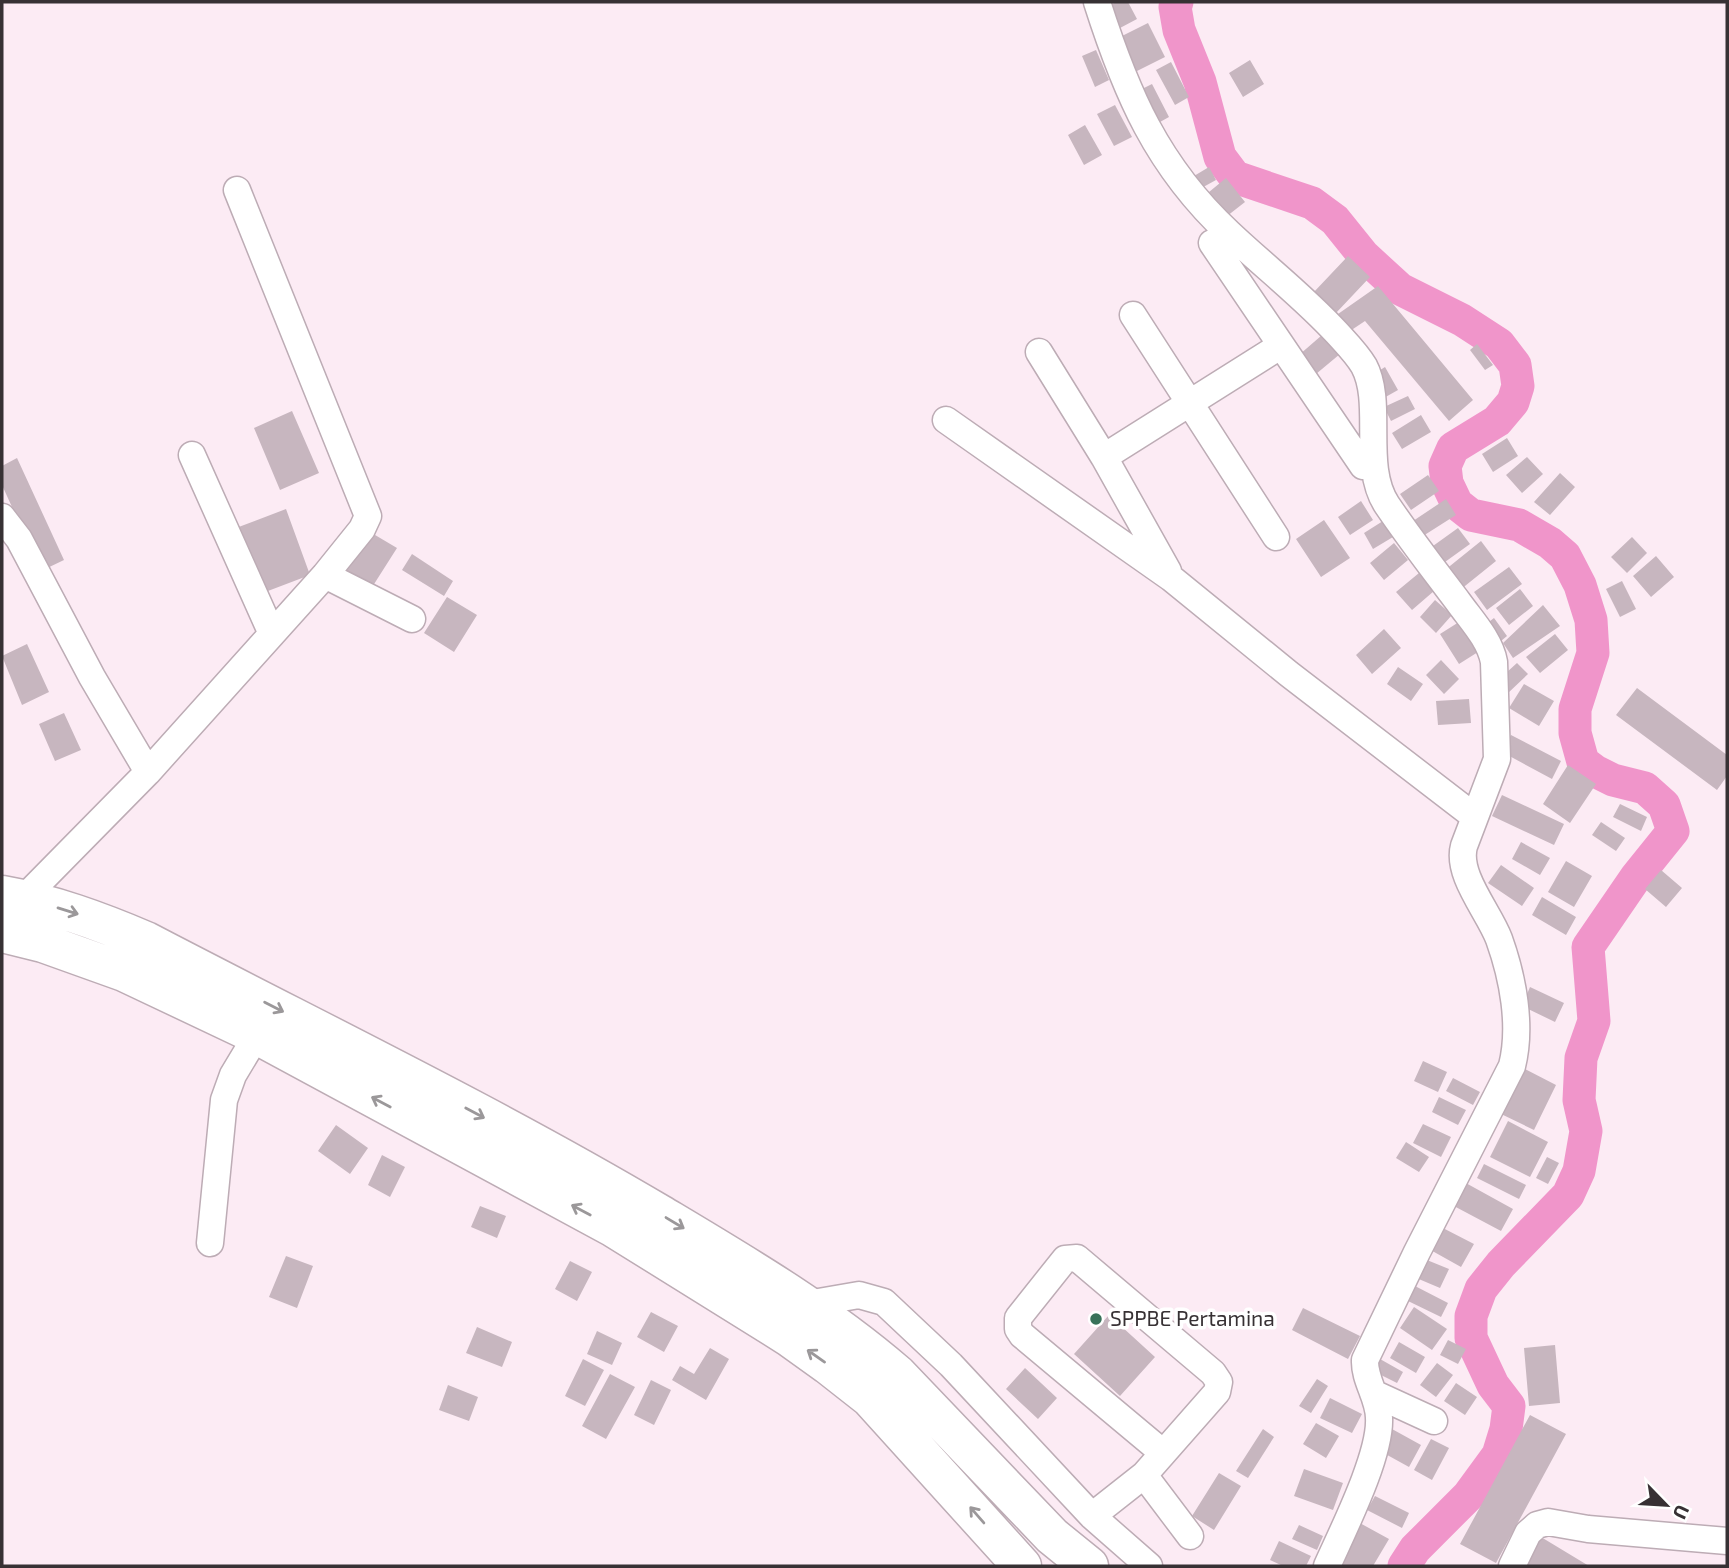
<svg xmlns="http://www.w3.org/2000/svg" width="1729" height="1568" viewBox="0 0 1729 1568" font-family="'Exo 2',sans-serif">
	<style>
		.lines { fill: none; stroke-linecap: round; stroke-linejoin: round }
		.river { stroke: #f095ca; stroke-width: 33 }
		.building { fill: #c7b6bf }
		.minor-casing { stroke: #bdacb5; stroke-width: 29 }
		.highway-casing { stroke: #bdacb5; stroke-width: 41 }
		.minor { stroke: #fff; stroke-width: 26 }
		.highway { stroke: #fff; stroke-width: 38 }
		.oneway { stroke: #9b989a }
		.poi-dot { fill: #387159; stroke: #fff; stroke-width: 2.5 }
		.labels { text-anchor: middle; stroke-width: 7; stroke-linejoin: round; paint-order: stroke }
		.poi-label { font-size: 21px; fill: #373134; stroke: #fff; text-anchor: start }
	</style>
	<rect width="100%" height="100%" fill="#fcebf4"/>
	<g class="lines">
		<path class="river" d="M 1177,2 L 1175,7 L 1179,30 L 1200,82 L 1220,157 L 1235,177 L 1312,203 L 1335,220 L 1364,256 L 1400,289 L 1462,320 L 1499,344 L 1515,365 L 1518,386 L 1513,402 L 1497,421 L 1453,448 L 1445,466 L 1447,483 L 1457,504 L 1471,515 L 1519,525 L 1550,543 L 1565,556 L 1580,585 L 1591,620 L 1593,653 L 1575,709 L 1575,733 L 1583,762 L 1595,771 L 1613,780 L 1645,788 L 1664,805 L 1673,831 L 1636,877 L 1588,947 L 1594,1021 L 1581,1058 L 1579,1100 L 1586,1131 L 1579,1171 L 1568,1195 L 1501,1264 L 1481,1289 L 1471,1316 L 1471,1338 L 1493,1385 L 1509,1406 L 1506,1429 L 1498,1455 L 1468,1496 L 1415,1549 L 1404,1566"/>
	</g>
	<path class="building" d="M 1116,2 L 1128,2 L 1137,19 L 1120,28 L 1108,6 Z
		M 1148,23 L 1165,57 L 1135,72 L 1118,38 Z
		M 1096,50 L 1109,80 L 1095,87 L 1082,56 Z
		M 1250,60 L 1264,84 L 1243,97 L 1229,73 Z
		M 1171,62 L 1189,97 L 1175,105 L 1156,70 Z
		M 1152,84 L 1169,117 L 1151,127 L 1134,93 Z
		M 1115,105 L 1132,137 L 1114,146 L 1097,114 Z
		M 1085,125 L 1102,155 L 1084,165 L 1068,135 Z
		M 1209,167 L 1216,180 L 1196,191 L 1189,179 Z
		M 1226,178 L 1245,202 L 1222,220 L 1203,197 Z
		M 1348,256 L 1370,277 L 1336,313 L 1313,293 Z
		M 1378,286 L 1473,400 L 1449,421 L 1365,321 L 1350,331 L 1338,314 Z
		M 1329,329 L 1346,349 L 1316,374 L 1299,355 Z
		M 1477,344 L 1493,365 L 1485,370 L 1470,350 Z
		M 1385,367 L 1398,390 L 1382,399 L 1369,377 Z
		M 1408,396 L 1415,409 L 1391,421 L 1384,407 Z
		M 292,411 L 319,473 L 280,490 L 254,428 Z
		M 1421,415 L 1431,432 L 1402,449 L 1392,433 Z
		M 1507,438 L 1518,456 L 1493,472 L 1482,454 Z
		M 1527,457 L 1543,474 L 1522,493 L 1506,475 Z
		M 17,458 L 64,560 L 41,571 L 2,485 L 2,466 Z
		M 1560,473 L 1575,487 L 1550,515 L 1534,502 Z
		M 1428,475 L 1439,491 L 1411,510 L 1400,494 Z
		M 1446,499 L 1456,515 L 1423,536 L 1413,521 Z
		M 1361,501 L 1373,520 L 1350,535 L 1338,517 Z
		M 286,509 L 310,575 L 260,594 L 236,528 Z
		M 1324,520 L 1350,558 L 1321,577 L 1296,539 Z
		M 1383,521 L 1393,537 L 1373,549 L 1364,533 Z
		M 1458,528 L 1470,544 L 1438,567 L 1426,551 Z
		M 370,532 L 397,548 L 369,592 L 343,576 Z
		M 1632,537 L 1647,553 L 1627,573 L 1611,557 Z
		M 1481,541 L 1496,561 L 1460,590 L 1445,570 Z
		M 1394,543 L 1408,560 L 1384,580 L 1370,563 Z
		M 412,554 L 453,581 L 444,596 L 402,570 Z
		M 1656,556 L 1674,577 L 1651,597 L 1633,576 Z
		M 1509,567 L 1522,584 L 1487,610 L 1474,592 Z
		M 1419,573 L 1434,591 L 1412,610 L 1396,592 Z
		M 1622,581 L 1636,609 L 1620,617 L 1606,589 Z
		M 1520,589 L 1533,606 L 1509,625 L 1496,608 Z
		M 447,597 L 477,615 L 454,652 L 424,633 Z
		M 1435,600 L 1452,615 L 1436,633 L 1420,617 Z
		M 1543,605 L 1560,626 L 1513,658 L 1503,643 Z
		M 1494,618 L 1507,636 L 1495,646 L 1481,628 Z
		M 1459,622 L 1478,652 L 1459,664 L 1440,634 Z
		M 1384,629 L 1401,648 L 1372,674 L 1356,655 Z
		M 1555,634 L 1568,650 L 1540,673 L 1526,657 Z
		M 27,644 L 49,692 L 22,705 L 2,656 Z
		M 1441,660 L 1459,679 L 1444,694 L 1426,675 Z
		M 1517,663 L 1528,674 L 1507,694 L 1496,682 Z
		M 1398,667 L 1423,684 L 1411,701 L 1387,684 Z
		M 1524,684 L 1554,701 L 1539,726 L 1509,708 Z
		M 1637,688 L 1727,755 L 1727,776 L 1717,790 L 1616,715 Z
		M 1469,699 L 1471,723 L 1438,725 L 1436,701 Z
		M 64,713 L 81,750 L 55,761 L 39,724 Z
		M 1511,735 L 1561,761 L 1552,779 L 1502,752 Z
		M 1568,765 L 1596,784 L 1570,823 L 1543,804 Z
		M 1502,795 L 1564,824 L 1554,845 L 1492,816 Z
		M 1620,804 L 1647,817 L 1641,831 L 1613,817 Z
		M 1601,822 L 1625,838 L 1616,851 L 1592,835 Z
		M 1521,842 L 1550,858 L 1540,875 L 1512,859 Z
		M 1566,861 L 1592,876 L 1574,907 L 1548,892 Z
		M 1501,865 L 1534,888 L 1522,906 L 1488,883 Z
		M 1661,870 L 1682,888 L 1666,907 L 1645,889 Z
		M 1542,897 L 1576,917 L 1566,935 L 1532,915 Z
		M 1530,987 L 1564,1003 L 1555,1022 L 1522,1006 Z
		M 1423,1061 L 1447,1072 L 1438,1092 L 1414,1081 Z
		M 1521,1067 L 1556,1085 L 1534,1130 L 1499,1113 Z
		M 1453,1078 L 1480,1092 L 1473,1105 L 1446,1091 Z
		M 1439,1097 L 1466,1110 L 1458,1125 L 1432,1112 Z
		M 1508,1121 L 1548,1142 L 1530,1177 L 1490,1157 Z
		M 1423,1124 L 1451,1137 L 1441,1157 L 1413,1143 Z
		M 336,1125 L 368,1148 L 350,1174 L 318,1151 Z
		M 1406,1142 L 1429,1157 L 1419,1172 L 1396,1158 Z
		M 382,1155 L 405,1167 L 390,1197 L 368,1185 Z
		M 1547,1157 L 1559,1163 L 1548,1184 L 1536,1178 Z
		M 1484,1164 L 1526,1185 L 1519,1199 L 1477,1178 Z
		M 1464,1182 L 1513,1209 L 1501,1231 L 1452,1205 Z
		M 480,1206 L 506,1216 L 497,1238 L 471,1227 Z
		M 1439,1226 L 1474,1244 L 1461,1267 L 1427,1248 Z
		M 286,1256 L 313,1266 L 297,1308 L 269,1297 Z
		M 1422,1258 L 1449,1269 L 1440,1288 L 1414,1277 Z
		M 570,1261 L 592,1272 L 577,1301 L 555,1289 Z
		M 1415,1286 L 1448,1303 L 1441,1317 L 1408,1301 Z
		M 1414,1307 L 1447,1329 L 1432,1350 L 1400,1328 Z
		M 1303,1308 L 1360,1336 L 1348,1359 L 1292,1330 Z
		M 651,1312 L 678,1326 L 664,1352 L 637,1337 Z
		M 1109,1315 L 1155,1357 L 1120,1396 L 1074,1354 Z
		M 477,1327 L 512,1342 L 502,1367 L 466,1353 Z
		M 597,1331 L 622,1343 L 612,1365 L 587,1354 Z
		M 1448,1340 L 1466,1349 L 1458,1364 L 1440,1355 Z
		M 1399,1342 L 1425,1357 L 1416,1373 L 1390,1358 Z
		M 1555,1345 L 1560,1403 L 1529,1406 L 1524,1348 Z
		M 710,1348 L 729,1359 L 706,1400 L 672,1380 L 680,1366 L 694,1374 Z
		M 583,1359 L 604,1370 L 585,1406 L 565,1396 Z
		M 1380,1359 L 1403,1372 L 1397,1383 L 1373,1371 Z
		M 1437,1363 L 1453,1375 L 1436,1397 L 1420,1385 Z
		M 1025,1368 L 1057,1398 L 1038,1419 L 1006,1389 Z
		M 610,1374 L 635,1387 L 606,1439 L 582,1426 Z
		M 1317,1379 L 1328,1386 L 1311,1413 L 1299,1406 Z
		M 651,1380 L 671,1390 L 654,1425 L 634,1415 Z
		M 1456,1383 L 1477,1397 L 1465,1415 L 1444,1401 Z
		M 448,1385 L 478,1397 L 469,1421 L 439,1410 Z
		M 1330,1398 L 1362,1414 L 1352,1433 L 1320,1418 Z
		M 1530,1415 L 1566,1434 L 1496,1563 L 1460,1544 Z
		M 1316,1423 L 1339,1436 L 1326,1458 L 1303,1444 Z
		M 1263,1429 L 1274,1437 L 1248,1478 L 1236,1471 Z
		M 1392,1429 L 1421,1445 L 1409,1467 L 1380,1451 Z
		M 1431,1439 L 1449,1448 L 1432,1480 L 1414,1470 Z
		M 1304,1469 L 1343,1483 L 1333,1510 L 1294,1496 Z
		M 1219,1473 L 1241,1486 L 1214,1530 L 1192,1516 Z
		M 1375,1496 L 1409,1513 L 1402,1528 L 1367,1510 Z
		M 1358,1522 L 1389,1539 L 1373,1566 L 1343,1566 L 1336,1562 Z
		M 1299,1525 L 1323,1536 L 1317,1550 L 1292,1539 Z
		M 1541,1537 L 1589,1566 L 1523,1566 Z
		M 1279,1541 L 1311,1556 L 1306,1566 L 1283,1566 L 1270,1560 Z"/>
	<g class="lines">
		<g class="minor-casing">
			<path id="minor" d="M 1097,2 C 1126,93 1157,166 1229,233 C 1265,267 1304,297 1337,333 C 1347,344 1357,354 1364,366 C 1384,403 1361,466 1387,505 C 1410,539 1435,571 1459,603 C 1472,621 1490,640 1494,662 L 1497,759 L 1464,846 C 1456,875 1489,912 1499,939 C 1513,978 1522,1026 1512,1066 L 1417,1252 L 1365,1360 C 1364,1380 1379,1398 1379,1418 C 1381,1455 1343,1530 1327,1566
				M 1212,243 L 1363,466
				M 1133,315 L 1276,537
				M 1039,352 L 1104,457 L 1168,571
				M 946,420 L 1171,578 L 1289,674 L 1475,817
				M 192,455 L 272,634
				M 1104,457 L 1280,346
				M 2,517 L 19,539 L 92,677 L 148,772
				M 325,575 L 412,619
				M 23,899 L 148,772 L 325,575 L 362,529 L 368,516 L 237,190
				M 210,1243 L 224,1100 L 233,1075 L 257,1035
				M 807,1304 L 859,1295 L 884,1302 L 951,1365 L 1092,1516 L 1149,1566
				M 1373,1393 L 1434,1421
				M 1144,1475 L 1190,1536
				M 1092,1516 L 1144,1475 L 1217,1392 L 1219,1382 L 1213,1373 L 1077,1258 L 1065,1259 L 1018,1318 L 1018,1329 L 1022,1335 L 1162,1452
				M 1512,1566 L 1528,1533 L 1537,1525 L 1548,1522 L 1588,1529 L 1727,1541"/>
		</g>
		<g class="highway-casing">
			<path id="highway" d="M 2,895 C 53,904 99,921 146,941 C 318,1031 493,1115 660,1214 C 742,1263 824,1311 897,1374 L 1052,1536 L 1089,1566
				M 2,933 L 43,943 L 124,972 L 257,1035 L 614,1228 L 789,1337 L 828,1365 L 870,1398 L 1022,1566"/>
		</g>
		<use href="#minor" class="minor"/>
		<use href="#highway" class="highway"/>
	</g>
	<defs><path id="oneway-shaft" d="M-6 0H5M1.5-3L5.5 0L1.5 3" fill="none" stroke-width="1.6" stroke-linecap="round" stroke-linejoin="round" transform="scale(1.75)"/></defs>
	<g class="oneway">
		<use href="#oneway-shaft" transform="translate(68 911) rotate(17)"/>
		<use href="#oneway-shaft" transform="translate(274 1007) rotate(27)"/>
		<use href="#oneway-shaft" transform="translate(381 1102) rotate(-152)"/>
		<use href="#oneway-shaft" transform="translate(475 1113) rotate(28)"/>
		<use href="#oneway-shaft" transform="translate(581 1210) rotate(-152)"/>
		<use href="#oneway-shaft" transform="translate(675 1223) rotate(31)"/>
		<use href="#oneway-shaft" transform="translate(816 1356) rotate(-145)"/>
		<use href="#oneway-shaft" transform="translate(977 1515) rotate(-131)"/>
	</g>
	<circle class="poi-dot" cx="1096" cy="1319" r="7"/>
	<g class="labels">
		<g class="poi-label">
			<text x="1110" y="1326">SPPBE Pertamina</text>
		</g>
	</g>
	<rect width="1729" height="1568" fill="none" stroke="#373134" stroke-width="7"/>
	<g transform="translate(1666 1505) rotate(115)" stroke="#ffffff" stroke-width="5" paint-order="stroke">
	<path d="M0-5L12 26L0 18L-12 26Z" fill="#373134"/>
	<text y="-10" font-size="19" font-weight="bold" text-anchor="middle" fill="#373134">U</text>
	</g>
</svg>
